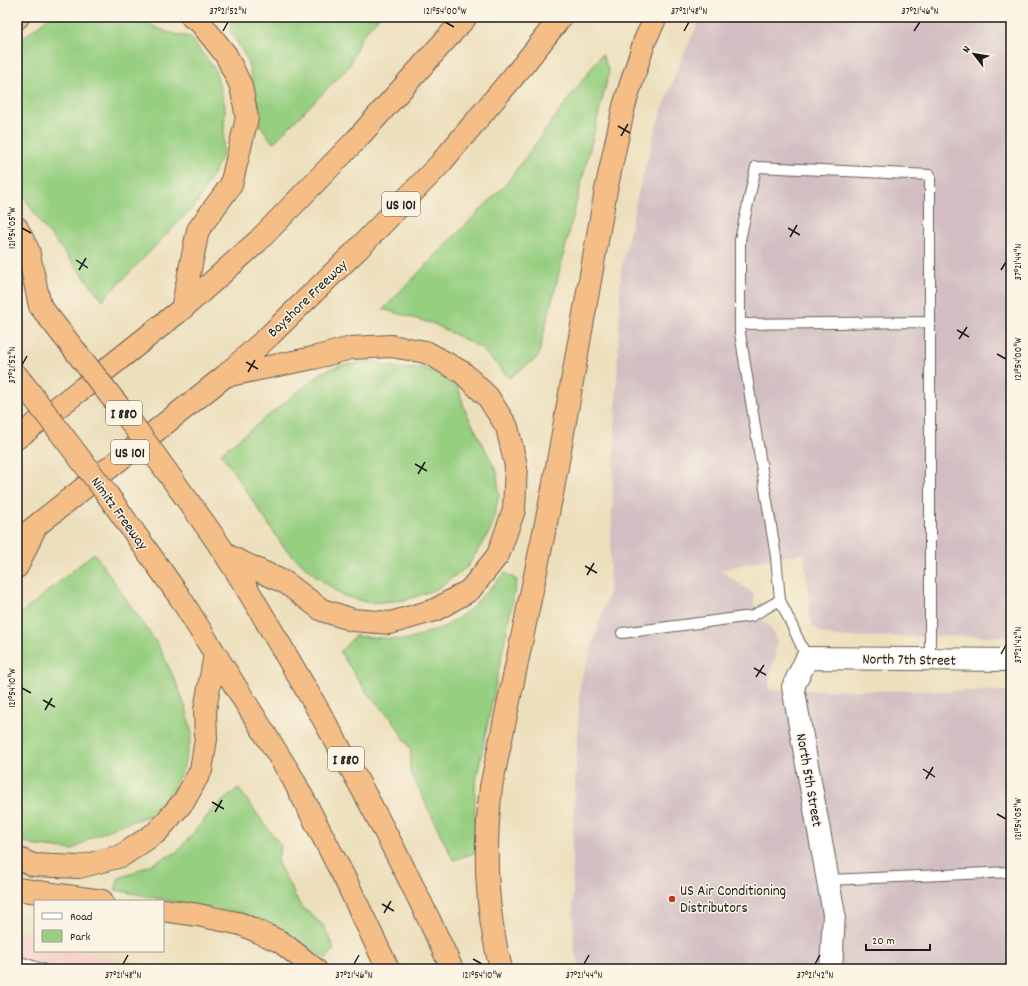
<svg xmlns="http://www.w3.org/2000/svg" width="1028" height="986" viewBox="0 0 1028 986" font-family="Dekko,sans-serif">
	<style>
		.built { fill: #f7d0ca }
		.industrial { fill: #d2bec2 }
		.green { fill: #97cf81; stroke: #5a764e }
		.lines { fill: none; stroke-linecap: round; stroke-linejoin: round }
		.service-casing { stroke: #656054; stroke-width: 12 }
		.tertiary-casing { stroke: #656054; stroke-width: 24 }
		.motorway-casing { stroke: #656054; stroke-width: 24 }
		.service { stroke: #fff; stroke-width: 10 }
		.tertiary { stroke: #fff; stroke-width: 22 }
		.motorway { stroke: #f6be87; stroke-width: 22 }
		.motorway-bridge-casing { stroke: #656054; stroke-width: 24; stroke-linecap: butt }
		.motorway-bridge { stroke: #f6be87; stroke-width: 22 }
		.ticks { fill: none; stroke: #1c1c1c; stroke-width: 1.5 }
		.poi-dot { fill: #c8321e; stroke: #fcf5e5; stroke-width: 1.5 }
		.labels { text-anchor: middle; stroke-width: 3; stroke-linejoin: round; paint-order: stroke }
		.shield { fill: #fcf5e5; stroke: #5f5d58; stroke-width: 1 }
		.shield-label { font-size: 14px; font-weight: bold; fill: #1c1c1c }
		.street-label { font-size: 15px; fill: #1c1c1c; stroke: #fcf5e5 }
		.poi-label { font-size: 15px; fill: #1c1c1c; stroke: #fcf5e5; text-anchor: start }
		.neatline { fill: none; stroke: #1c1c1c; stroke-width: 1.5 }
		.ticks-label { font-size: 10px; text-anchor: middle; fill: #1c1c1c }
	</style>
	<rect width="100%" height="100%" fill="#fcf5e5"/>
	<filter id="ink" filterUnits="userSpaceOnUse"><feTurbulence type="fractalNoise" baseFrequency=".025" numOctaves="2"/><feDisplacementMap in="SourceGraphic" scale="8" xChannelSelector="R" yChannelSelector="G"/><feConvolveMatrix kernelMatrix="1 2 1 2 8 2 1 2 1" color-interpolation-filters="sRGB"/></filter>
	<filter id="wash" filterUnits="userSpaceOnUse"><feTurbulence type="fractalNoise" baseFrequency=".012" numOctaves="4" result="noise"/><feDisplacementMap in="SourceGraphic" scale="16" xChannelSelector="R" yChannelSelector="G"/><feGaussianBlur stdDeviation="0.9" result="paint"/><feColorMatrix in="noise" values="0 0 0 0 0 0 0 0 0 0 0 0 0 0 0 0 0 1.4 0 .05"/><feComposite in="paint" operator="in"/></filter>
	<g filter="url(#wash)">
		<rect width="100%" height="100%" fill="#ecdfbc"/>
		<path class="built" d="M 17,931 L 35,936 L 35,951 L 82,951 L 139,969 L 17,969 Z"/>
		<path class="industrial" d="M 701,17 L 1011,17 L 1011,636 L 836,637 L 822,633 L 813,626 L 809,612 L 809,593 L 803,554 L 776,557 L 720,570 L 754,594 L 754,612 L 771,628 L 777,642 L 775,658 L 770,674 L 769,690 L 1011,691 L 1011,969 L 581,969 L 574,949 L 572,850 L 580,684 L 609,592 L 621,270 L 638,193 L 657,124 L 680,62 Z"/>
		<path class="green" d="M 49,17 L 133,17 L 166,32 L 190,37 L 215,69 L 225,106 L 223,155 L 197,203 L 103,300 L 42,225 L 17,186 L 17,43 Z
			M 231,17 L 379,17 L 361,37 L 349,67 L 273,143 L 260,125 L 258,106 L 247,59 L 231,32 Z
			M 602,54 L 609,72 L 538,357 L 509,378 L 481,348 L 434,324 L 383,309 L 505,185 Z
			M 375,361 L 385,366 L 411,369 L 420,367 L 438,374 L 458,387 L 465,410 L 497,472 L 499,495 L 491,529 L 468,566 L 437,589 L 406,600 L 369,603 L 341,595 L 311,572 L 283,546 L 221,453 L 323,372 L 341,365 Z
			M 94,553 L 158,645 L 176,682 L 186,709 L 192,734 L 182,772 L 167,797 L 153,815 L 125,823 L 90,838 L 73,850 L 32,845 L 17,838 L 17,617 Z
			M 505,573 L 517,580 L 475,786 L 475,853 L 453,860 L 410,771 L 411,750 L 392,719 L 367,693 L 340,652 L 355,636 L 408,640 L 448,625 L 469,610 Z
			M 238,788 L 281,846 L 277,861 L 300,905 L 323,925 L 334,949 L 326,959 L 280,929 L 238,912 L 201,907 L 115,890 L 119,878 L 128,875 L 177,852 L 212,810 Z"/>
	</g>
	<g filter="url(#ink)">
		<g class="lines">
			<g class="service-casing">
				<path id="service" d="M 740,324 L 930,322
					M 622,633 L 752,616 L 780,600
					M 807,658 L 780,600 L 776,557 L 740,333 L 740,240 L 756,167 L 930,175 L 930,659
					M 828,880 L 1011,872
					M 17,961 L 42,969"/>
			</g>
			<g class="tertiary-casing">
				<path id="tertiary" d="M 831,969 L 834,914 L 793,687 L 807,658 L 1011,660"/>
			</g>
			<g class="motorway-casing">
				<path id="motorway" d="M 17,18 L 18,17
					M 17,228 L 28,250 L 40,306
					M 182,309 L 198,230 L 231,185 L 247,118 L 241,86 L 226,55 L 200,22 L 192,17
					M 17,376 L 28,390
					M 225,376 L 313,358 L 351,348 L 391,346 L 426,352 L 462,372 L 488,397 L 507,427 L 516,466 L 514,510 L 498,555 L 470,590 L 435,610 L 390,623 L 353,620 L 322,610 L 286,583 L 228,556
					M 17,438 L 83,388 L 182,309 L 258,241 L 356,140 L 466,17
					M 204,523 C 237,569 264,618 293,667 C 351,765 405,865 452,969
					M 17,541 L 225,376 L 270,335 L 357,250 L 440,164 L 524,64 L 561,17
					M 17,567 L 35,528
					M 179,596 L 292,777 L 346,881 L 388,969
					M 17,858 L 33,865 L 79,867 L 121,856 L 157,832 L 184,801 L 201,770 L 206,739 L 205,710 L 215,654
					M 17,889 L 102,901
					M 163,910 L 198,915 L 241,924 L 281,942 L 315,969
					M 501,969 C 485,907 484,850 491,787 L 553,489 L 606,190 L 624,106 L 645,40 L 656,17"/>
			</g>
			<use href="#service" class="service"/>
			<use href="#tertiary" class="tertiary"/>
			<use href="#motorway" class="motorway"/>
			<g class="motorway-bridge-casing">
				<path id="motorway-bridge" d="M 40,306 L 128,418 L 204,523
					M 28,390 L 107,494 L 179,596"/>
			</g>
			<use href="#motorway-bridge" class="motorway-bridge"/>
		</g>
	</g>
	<path class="ticks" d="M 445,22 L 454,27M 223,31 L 228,22M 684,31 L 689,22M 914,31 L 920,22M 618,126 L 630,133M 621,136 L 628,124M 22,228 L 31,233M 788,228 L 800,235M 790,237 L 797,225M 76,260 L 88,268M 79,270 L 86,258M 1001,270 L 1006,262M 957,330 L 969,337M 959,339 L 967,327M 997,354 L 1006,359M 246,362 L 258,369M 22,365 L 27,356M 248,372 L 255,360M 415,464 L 427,471M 418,474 L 425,462M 585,566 L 597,573M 587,575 L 594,563M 1001,654 L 1006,645M 754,668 L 766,675M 756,677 L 764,665M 22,688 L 31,693M 43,700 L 55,707M 45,710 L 52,698M 923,769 L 935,777M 926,779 L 933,767M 212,802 L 224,809M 215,812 L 222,800M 997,814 L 1006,819M 382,904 L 394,911M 384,913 L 391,901M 473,959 L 482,964M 123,964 L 128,955M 354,964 L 359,955M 584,964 L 589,955M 815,964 L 820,955"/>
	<circle class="poi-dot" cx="672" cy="899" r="4"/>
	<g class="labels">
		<g class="shield">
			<rect x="382" y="192" width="38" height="24" rx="3"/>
			<rect x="106" y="401" width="36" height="24" rx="3"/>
			<rect x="111" y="440" width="38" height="24" rx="3"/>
			<rect x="328" y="747" width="36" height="24" rx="3"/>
		</g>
		<g class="shield-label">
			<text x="401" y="209">US 101</text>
			<text x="124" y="418">I 880</text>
			<text x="130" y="457">US 101</text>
			<text x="346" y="764">I 880</text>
		</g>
		<g class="street-label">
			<text transform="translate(307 298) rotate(-44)" y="5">Bayshore Freeway</text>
			<text transform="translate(120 513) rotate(54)" y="5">Nimitz Freeway</text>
			<text transform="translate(909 659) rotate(1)" y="5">North 7th Street</text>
			<text transform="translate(810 780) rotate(80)" y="5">North 5th Street</text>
		</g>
		<g class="poi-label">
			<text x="680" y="895">US Air Conditioning<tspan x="680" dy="17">Distributors</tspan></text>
		</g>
	</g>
	<rect width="1028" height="986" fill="none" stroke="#fcf5e5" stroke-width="44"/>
	<rect x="34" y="900" width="130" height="52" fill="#fcf5e5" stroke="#a29e95"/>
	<rect x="42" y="913" width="20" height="6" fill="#ffffff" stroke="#a29e95"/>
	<text x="70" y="920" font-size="12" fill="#1c1c1c">Road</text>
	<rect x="42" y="930" width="20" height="12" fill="#97cf81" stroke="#a29e95"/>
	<text x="70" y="940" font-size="12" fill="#1c1c1c">Park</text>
	<g transform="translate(974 54) rotate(301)" stroke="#fcf5e5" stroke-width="3" paint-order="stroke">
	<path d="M0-3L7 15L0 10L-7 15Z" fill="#1c1c1c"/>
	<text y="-6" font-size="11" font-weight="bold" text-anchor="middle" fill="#1c1c1c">N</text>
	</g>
	<path d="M866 944v6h64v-6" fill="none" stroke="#1c1c1c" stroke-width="2"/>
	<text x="872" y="944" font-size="12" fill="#1c1c1c" stroke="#fcf5e5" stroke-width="3" paint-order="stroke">20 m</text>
	<rect x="22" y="22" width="984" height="942" class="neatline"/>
	<g class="ticks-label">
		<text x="228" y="14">37°21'52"N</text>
		<text x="445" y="14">121°54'00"W</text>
		<text x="689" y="14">37°21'48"N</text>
		<text x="920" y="14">37°21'46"N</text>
		<text transform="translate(11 228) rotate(-90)" y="4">121°54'05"W</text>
		<text transform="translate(1017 262) rotate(-90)" y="4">37°21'44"N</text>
		<text transform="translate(1017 359) rotate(-90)" y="4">121°54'00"W</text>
		<text transform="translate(11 365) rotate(-90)" y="4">37°21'52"N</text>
		<text transform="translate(1017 645) rotate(-90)" y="4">37°21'42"N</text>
		<text transform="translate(11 688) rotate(-90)" y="4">121°54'10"W</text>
		<text transform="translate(1017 819) rotate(-90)" y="4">121°54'05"W</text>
		<text x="123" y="978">37°21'48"N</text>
		<text x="354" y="978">37°21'46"N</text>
		<text x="482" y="978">121°54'10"W</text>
		<text x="584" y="978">37°21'44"N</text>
		<text x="815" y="978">37°21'42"N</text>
	</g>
</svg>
